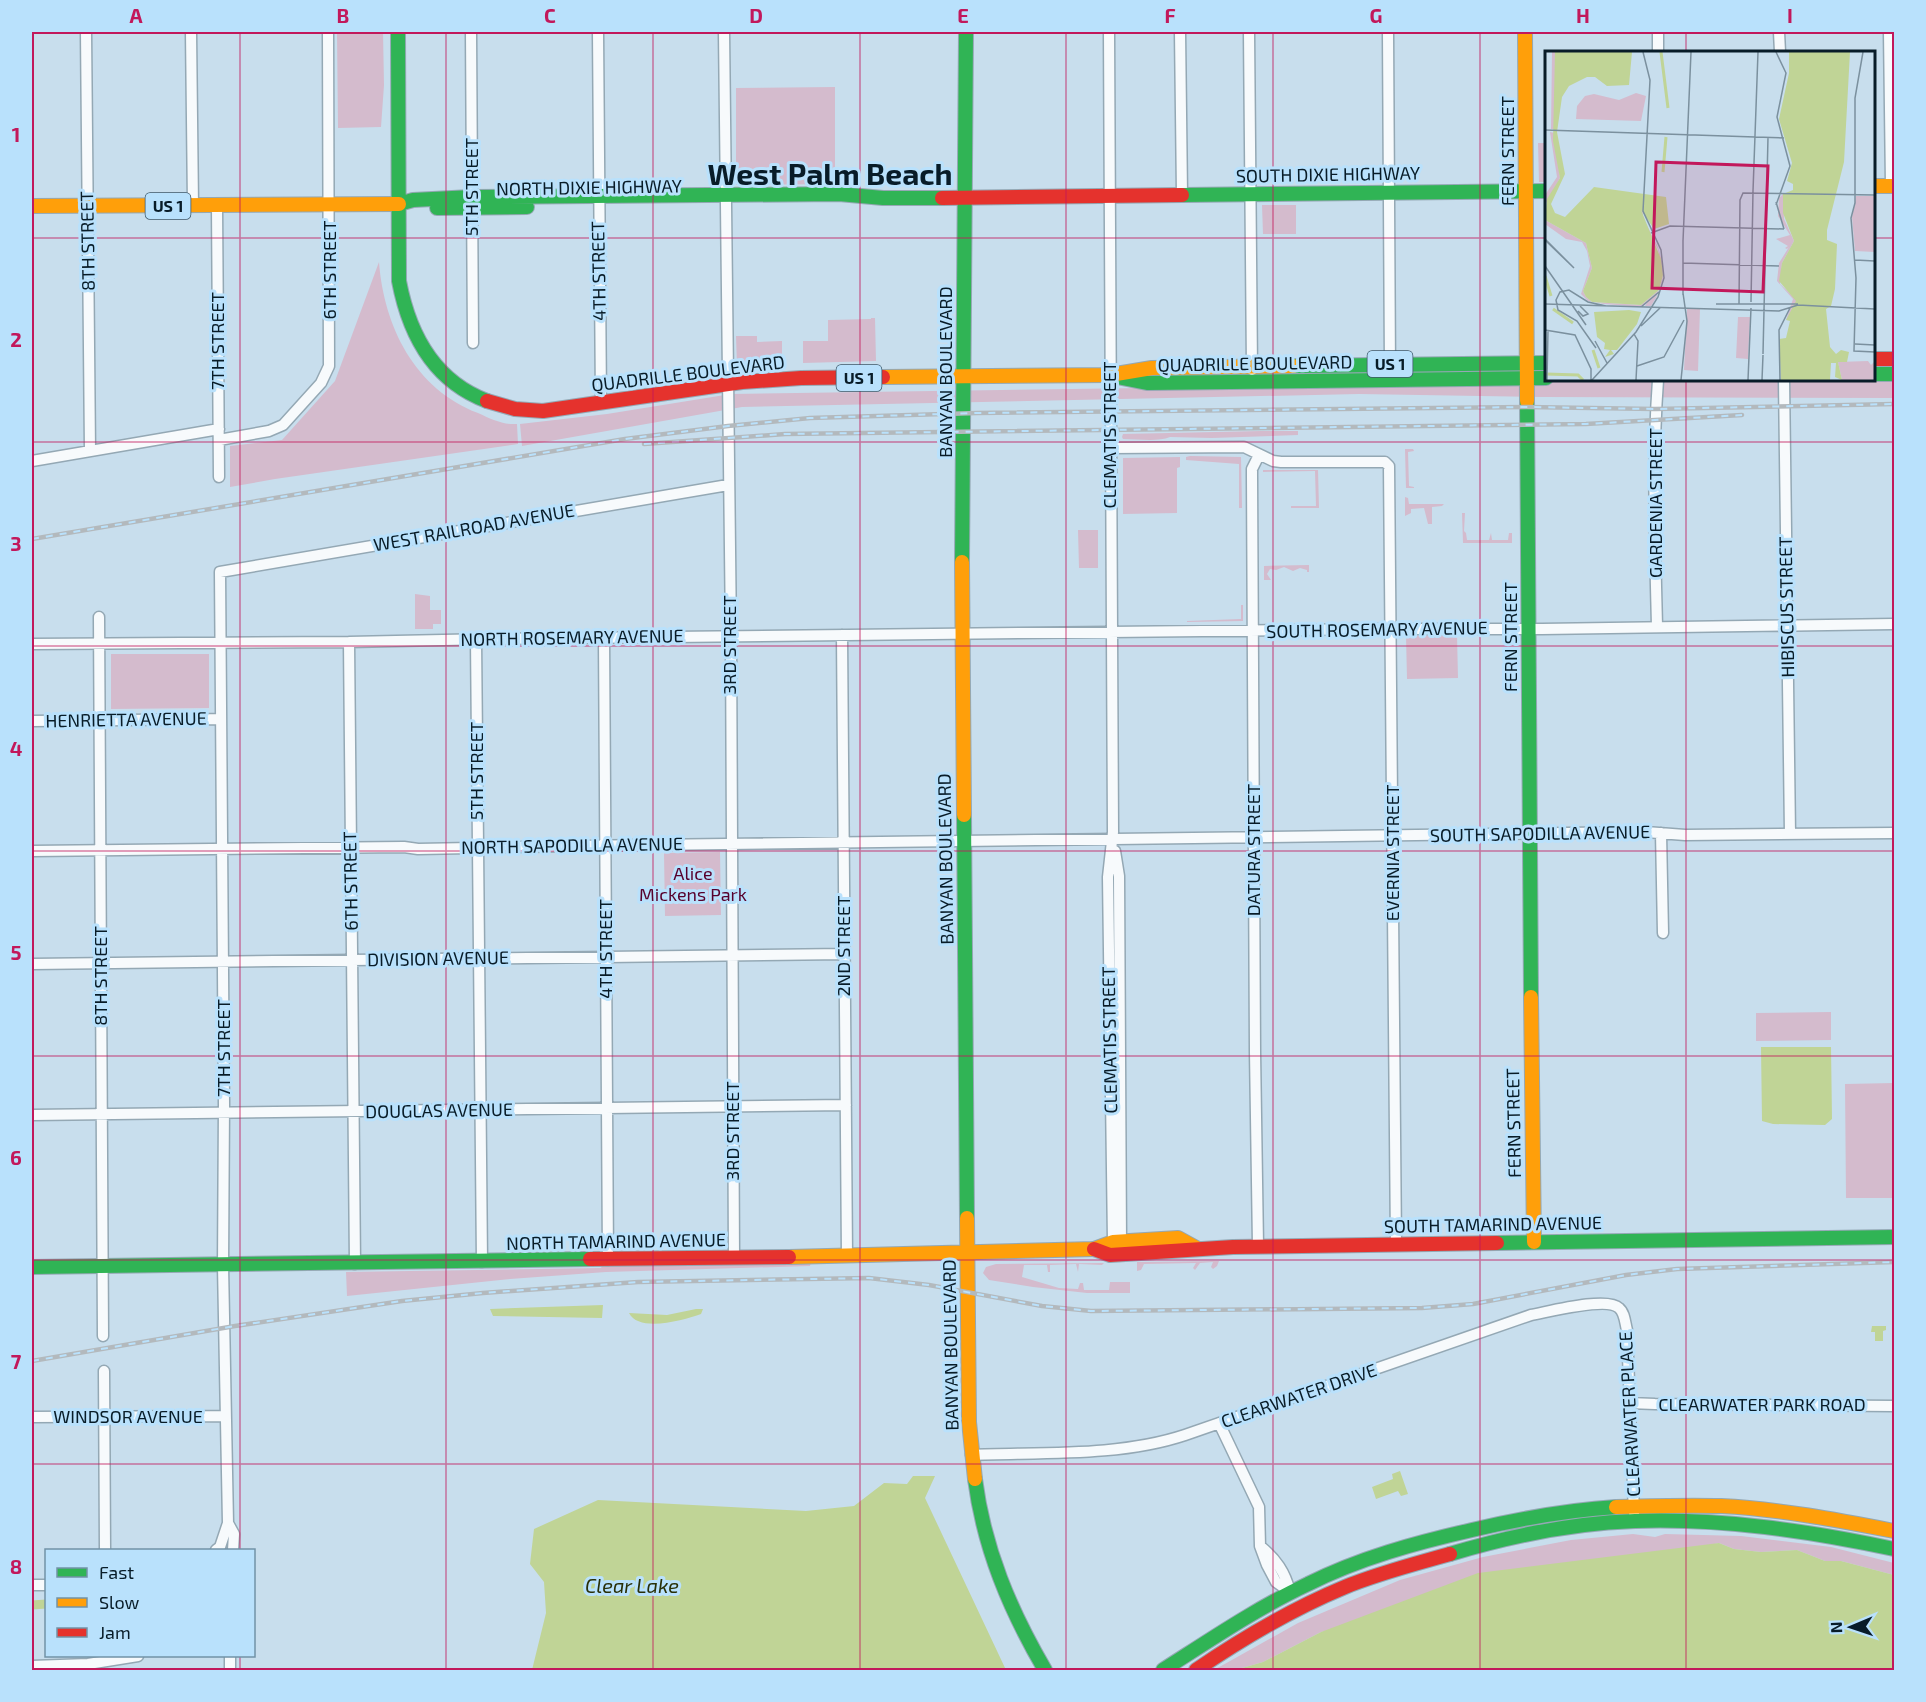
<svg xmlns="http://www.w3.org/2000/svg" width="1926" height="1702" viewBox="0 0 1926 1702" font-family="'Exo 2',sans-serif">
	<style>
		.green { fill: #d4bbcd }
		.water { fill: #c0d496 }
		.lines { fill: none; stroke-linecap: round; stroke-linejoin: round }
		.canal { stroke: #c0d496; stroke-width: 9 }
		.street-casing { stroke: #94a8b4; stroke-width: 13 }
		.fast-casing { stroke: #94a8b4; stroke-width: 16 }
		.slow-casing { stroke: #94a8b4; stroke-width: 16 }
		.jam-casing { stroke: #94a8b4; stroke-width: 16 }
		.street { stroke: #f7fafc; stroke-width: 10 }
		.fast { stroke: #30b455; stroke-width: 14 }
		.slow { stroke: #ff9f0a; stroke-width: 14 }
		.jam { stroke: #e5322d; stroke-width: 14 }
		.rail-casing { stroke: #b3b9bd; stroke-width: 4.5 }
		.rail { stroke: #b9e1fc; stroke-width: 2; stroke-dasharray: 7; stroke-linecap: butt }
		.grid { fill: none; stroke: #c2185b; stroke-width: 1.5; stroke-opacity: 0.55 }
		.labels { text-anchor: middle; stroke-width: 6; stroke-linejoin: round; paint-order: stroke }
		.shield { fill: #b9e1fc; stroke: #3d5768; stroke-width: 1.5 }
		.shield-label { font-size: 16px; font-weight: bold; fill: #081c28 }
		.street-label { font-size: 18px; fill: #081c28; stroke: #b9e1fc }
		.park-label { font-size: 18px; fill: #57002c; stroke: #b9e1fc }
		.water-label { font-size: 20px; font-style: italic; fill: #293007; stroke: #b9e1fc }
		.town-label { font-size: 30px; font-weight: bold; fill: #081c28; stroke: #b9e1fc }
		.inset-river { fill: none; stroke: #c0d496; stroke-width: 3 }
		.inset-road { fill: none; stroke: #7b909e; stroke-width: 1.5 }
		.view { fill: #c2185b; fill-opacity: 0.15; stroke: #c2185b; stroke-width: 3 }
		.inset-edge { fill: none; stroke: #081c28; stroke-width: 3 }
		.neatline { fill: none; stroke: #c2185b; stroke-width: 2 }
		.grid-label { font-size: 20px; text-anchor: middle; font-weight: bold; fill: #c2185b }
	</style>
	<rect width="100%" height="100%" fill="#c8deed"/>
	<path class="green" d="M 337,32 L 383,32 L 384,85 L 381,127 L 338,128 Z
		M 835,87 L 835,184 L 736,185 L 736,88 Z
		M 1538,143 L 1546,143 L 1546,182 L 1539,182 Z
		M 1262,205 L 1296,205 L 1296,234 L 1263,234 Z
		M 379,262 C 384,327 415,389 478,413 C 491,419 503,425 517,424 L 518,444 L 275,479 L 230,487 L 230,446 L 282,440 L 335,381 Z
		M 871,318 L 875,318 L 876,361 L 803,363 L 803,341 L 828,341 L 828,320 L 871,319 Z
		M 736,336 L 757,336 L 757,342 L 782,341 L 782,363 L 737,366 Z
		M 1894,377 L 1894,398 L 1543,397 L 1359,394 L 742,407 L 522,446 L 520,424 L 607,414 L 731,394 L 1695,380 L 1874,380 Z
		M 1261,431 L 1298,431 L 1298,435 L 1212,438 L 1170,437 C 1158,442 1138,439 1123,439 L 1122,437 L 1123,434 Z
		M 1405,449 L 1413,449 L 1414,451 L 1408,452 L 1409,486 L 1414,487 L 1414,488 L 1406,488 Z
		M 1190,456 L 1241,457 L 1242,508 L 1239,508 L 1239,464 L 1186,460 L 1186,457 Z
		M 1180,457 L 1180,467 L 1177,468 L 1177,513 L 1123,514 L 1123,458 Z
		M 1263,470 L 1318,470 L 1319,508 L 1291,508 L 1291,506 L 1316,506 L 1315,471 L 1263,472 Z
		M 1405,497 L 1408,498 L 1409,504 L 1444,504 L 1442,506 L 1432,507 L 1432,524 L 1428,524 L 1424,508 L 1411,509 L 1411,513 L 1405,516 Z
		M 1462,513 L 1465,513 L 1464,531 L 1466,533 L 1467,540 L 1489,540 L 1491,533 L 1492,540 L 1508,540 L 1509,533 L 1512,533 L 1512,543 L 1463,543 Z
		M 1078,530 L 1098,530 L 1098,568 L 1079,568 Z
		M 1309,565 L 1309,572 L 1307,572 L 1307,570 L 1300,568 L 1293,571 L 1284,567 L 1276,570 L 1270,569 L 1267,574 L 1271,580 L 1264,580 L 1264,566 Z
		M 415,594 L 430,596 L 430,610 L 441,610 L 441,624 L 433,624 L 433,629 L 415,629 Z
		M 1241,605 L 1243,605 L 1243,621 L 1187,622 L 1187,621 L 1241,619 Z
		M 1457,635 L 1458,678 L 1407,679 L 1406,636 Z
		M 111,654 L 209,654 L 209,708 L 111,709 Z
		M 720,852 L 721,915 L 665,916 L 664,853 Z
		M 1831,1012 L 1831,1040 L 1756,1041 L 1756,1013 Z
		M 1894,1083 L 1894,1198 L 1846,1198 L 1845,1084 Z
		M 1219,1261 L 1217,1266 L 1213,1269 L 1211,1267 L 1213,1262 L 1200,1263 L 1195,1270 L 1193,1268 L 1196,1263 L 1144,1264 L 1141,1270 L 1137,1271 L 1137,1262 Z
		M 811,1262 L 810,1266 L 606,1272 L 510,1279 L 347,1296 L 346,1272 L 601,1268 L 603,1264 Z
		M 1104,1263 L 1102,1265 L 1079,1264 L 1078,1272 L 1076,1264 L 1050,1265 L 1050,1272 L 1048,1272 L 1047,1265 L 1024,1265 L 1022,1277 L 1059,1288 L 1078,1289 L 1080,1283 L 1083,1283 L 1084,1290 L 1109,1290 L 1110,1282 L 1130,1282 L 1130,1293 L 1087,1293 L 1033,1287 L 989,1280 L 983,1273 L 986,1267 L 996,1264 Z
		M 1633,1534 L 1655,1537 L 1665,1534 L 1741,1536 L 1831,1547 L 1894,1563 L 1894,1575 L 1841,1561 L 1825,1561 L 1797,1550 L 1761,1552 L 1734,1549 L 1719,1543 L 1321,1632 L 1263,1662 L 1235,1670 L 1214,1670 L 1298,1623 L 1400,1580 L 1483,1557 L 1571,1540 Z"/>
	<path class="water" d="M 1761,1047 L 1831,1047 L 1832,1119 L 1825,1125 L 1773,1124 L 1762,1121 Z
		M 603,1305 L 602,1318 L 493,1316 L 490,1309 Z
		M 696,1309 L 703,1309 L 701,1314 C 684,1320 639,1333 629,1313 L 667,1315 Z
		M 1872,1326 L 1886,1326 L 1886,1330 L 1883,1331 L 1883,1341 L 1875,1341 L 1875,1332 L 1871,1332 Z
		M 1400,1471 L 1408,1494 L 1401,1496 L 1398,1491 L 1376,1499 L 1372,1487 L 1393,1479 L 1392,1474 Z
		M 913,1476 L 935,1476 L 925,1498 L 1006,1670 L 532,1670 L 546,1613 L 544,1582 L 530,1564 L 534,1529 L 598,1500 L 806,1511 L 854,1506 L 884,1483 L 907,1484 Z
		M 1719,1543 L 1734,1549 L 1761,1552 L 1797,1550 L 1825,1561 L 1841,1561 L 1894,1575 L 1894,1670 L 1235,1670 L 1263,1662 L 1321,1632 L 1478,1573 Z"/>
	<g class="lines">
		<path class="canal" d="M 32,1605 L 46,1604"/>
		<g class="street-casing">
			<path id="street" d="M 86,32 L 90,451
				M 191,32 L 193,206
				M 471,32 L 473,343
				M 598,32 L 601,403
				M 724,32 L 731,636 L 734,1258
				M 1109,32 L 1113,832 L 1108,877 L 1113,1242
				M 1180,32 L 1182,195
				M 1249,32 L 1252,370
				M 1388,32 L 1390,370
				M 1658,32 L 1658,52
				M 1779,32 L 1780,52
				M 1889,32 L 1891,186
				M 217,206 L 219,477
				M 1784,380 L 1790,834
				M 219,440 L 269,431 L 283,425 L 321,383 L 329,366 L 328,32
				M 1111,448 L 1244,447 L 1273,461 L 1281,462 L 1385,462 L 1389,466 L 1396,1245
				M 32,461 L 219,429
				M 99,617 L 103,1336
				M 1657,626 C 1655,544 1652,461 1658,380
				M 842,635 L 847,1256
				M 604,638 L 608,1260
				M 476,639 L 482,1262
				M 349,642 L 355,1264
				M 32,644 L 349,642 L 490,639 L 1379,629 L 1542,629 L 1894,624
				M 32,721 L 221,719
				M 1661,833 L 1663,933
				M 32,851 L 404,847 L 418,849 C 827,840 1236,841 1646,832 L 1685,835 L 1894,833
				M 1115,851 L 1119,876 L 1121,1241
				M 32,964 L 845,954
				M 32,1115 L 846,1105
				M 1258,1246 L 1255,1052 L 1252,476 L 1252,469 L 1259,455
				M 104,1371 L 105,1550
				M 1629,1403 L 1655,1404 L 1894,1406
				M 32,1417 L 225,1416
				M 1219,1423 L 1259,1507 L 1260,1546 L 1267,1565 L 1276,1582 L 1290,1592
				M 971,1455 C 1040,1452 1119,1457 1185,1435 L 1531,1315 C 1548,1312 1607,1296 1619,1308 C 1625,1313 1625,1323 1627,1330 L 1634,1513
				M 228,1523 L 234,1534 L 233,1550
				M 1260,1546 C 1276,1559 1285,1572 1290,1592
				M 216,1550 L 220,1547 L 228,1523 L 223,1266 L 224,1104 L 220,572 L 728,485
				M 32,1585 L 46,1585
				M 230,1656 L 230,1670
				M 32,1666 L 88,1664 L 138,1656"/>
		</g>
		<g class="fast-casing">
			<path id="fast" d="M 398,32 L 399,281 C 409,334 434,381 487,401
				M 1182,195 L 1546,191
				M 399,204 L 413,200 L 472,197 L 839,194 L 883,198 L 942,198
				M 437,208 L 527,207
				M 1293,366 L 1546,363
				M 1874,374 L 1894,374
				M 1117,377 L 1147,383 L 1546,378
				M 1527,401 L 1531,997
				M 962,562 L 966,32
				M 964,815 L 967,1218
				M 1497,1243 L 1894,1237
				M 32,1267 L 590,1259
				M 975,1479 C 984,1549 1010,1610 1045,1670
				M 1450,1554 C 1510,1536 1573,1523 1635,1521 C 1722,1518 1809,1531 1894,1549
				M 1163,1670 C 1210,1640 1257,1608 1308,1584 C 1360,1558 1415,1543 1472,1530 C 1519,1519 1567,1510 1616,1507"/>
		</g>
		<g class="slow-casing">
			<path id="slow" d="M 1525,32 L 1527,401
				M 1874,186 L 1894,186
				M 32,206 L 399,204
				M 883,377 L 1110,375 L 1152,368 L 1293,366
				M 962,562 L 964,815
				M 1531,997 L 1534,1242
				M 967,1218 L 969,1422 L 975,1479
				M 789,1257 L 1094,1249 L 1113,1242 L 1178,1238 L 1198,1249
				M 1616,1507 C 1651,1506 1686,1505 1721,1506 C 1780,1509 1837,1520 1894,1531"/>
		</g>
		<g class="jam-casing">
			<path id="jam" d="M 942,198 L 1182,195
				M 1874,359 L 1894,359
				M 487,401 L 515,409 L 543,411 L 742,382 L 801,378 L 883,377
				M 1094,1249 L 1110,1255 L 1233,1247 L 1497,1243
				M 590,1259 L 789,1257
				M 1196,1670 C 1243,1638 1292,1609 1345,1587 C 1379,1573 1415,1564 1450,1554"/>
		</g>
		<use href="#street" class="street"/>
		<use href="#fast" class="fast"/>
		<use href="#slow" class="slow"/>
		<use href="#jam" class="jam"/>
		<g class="rail-casing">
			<path id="rail" d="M 644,444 L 785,434 L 1586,424 L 1742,415
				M 32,539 L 625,439 L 728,426 L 810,418 L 977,413 L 1527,407 L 1655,409 L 1894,404
				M 32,1361 L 235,1326 L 402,1301 L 483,1293 L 638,1282 L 869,1278 L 929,1285 L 1042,1306 L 1091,1311 L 1422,1308 L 1473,1304 L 1626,1275 L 1677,1269 L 1894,1262"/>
		</g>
		<use href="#rail" class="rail"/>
	</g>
	<path class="grid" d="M 240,32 L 240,1550M 446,32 L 446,1670M 653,32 L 653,1670M 860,32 L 860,1670M 1066,32 L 1066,1670M 1273,32 L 1273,1670M 1480,32 L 1480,1670M 1686,32 L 1686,52M 32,238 L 1546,238M 1874,238 L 1894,238M 1686,380 L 1686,1670M 32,442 L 1894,442M 32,646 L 1894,646M 32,851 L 1894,851M 32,1056 L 1894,1056M 32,1260 L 1894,1260M 32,1464 L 1894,1464M 240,1656 L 240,1670"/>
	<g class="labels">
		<g class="shield">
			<rect x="145.5" y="193" width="45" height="26" rx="4.5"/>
			<rect x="1367.5" y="351" width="45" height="26" rx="4.5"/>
			<rect x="836.5" y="365" width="45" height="26" rx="4.5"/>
		</g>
		<g class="shield-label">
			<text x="168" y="212">US 1</text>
			<text x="1390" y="370">US 1</text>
			<text x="859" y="384">US 1</text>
		</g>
		<g class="street-label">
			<text transform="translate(1508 151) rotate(-90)" y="6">FERN STREET</text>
			<text transform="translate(1328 175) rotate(-1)" y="6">SOUTH DIXIE HIGHWAY</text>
			<text transform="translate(472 187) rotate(-90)" y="6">5TH STREET</text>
			<text transform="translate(589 188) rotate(-1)" y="6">NORTH DIXIE HIGHWAY</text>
			<text transform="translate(88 241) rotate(-91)" y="6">8TH STREET</text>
			<text transform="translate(330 270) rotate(-90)" y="6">6TH STREET</text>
			<text transform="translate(599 271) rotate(-91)" y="6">4TH STREET</text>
			<text transform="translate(218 341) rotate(-90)" y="6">7TH STREET</text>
			<text transform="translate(1255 364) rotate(-1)" y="6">QUADRILLE BOULEVARD</text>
			<text transform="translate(946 372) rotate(-90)" y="6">BANYAN BOULEVARD</text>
			<text transform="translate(688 374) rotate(-7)" y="6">QUADRILLE BOULEVARD</text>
			<text transform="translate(1110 435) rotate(-90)" y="6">CLEMATIS STREET</text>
			<text transform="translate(1656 503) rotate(-90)" y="6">GARDENIA STREET</text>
			<text transform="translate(474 528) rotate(-10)" y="6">WEST RAILROAD AVENUE</text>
			<text transform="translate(1787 607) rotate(-91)" y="6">HIBISCUS STREET</text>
			<text transform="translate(1377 630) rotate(-1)" y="6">SOUTH ROSEMARY AVENUE</text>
			<text transform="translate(1511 637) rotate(-90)" y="6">FERN STREET</text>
			<text transform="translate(572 638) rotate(-1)" y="6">NORTH ROSEMARY AVENUE</text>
			<text transform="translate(730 645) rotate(-90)" y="6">3RD STREET</text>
			<text transform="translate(126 720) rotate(-1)" y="6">HENRIETTA AVENUE</text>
			<text transform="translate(477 771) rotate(-90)" y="6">5TH STREET</text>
			<text transform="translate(1540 834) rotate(-1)" y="6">SOUTH SAPODILLA AVENUE</text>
			<text transform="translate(572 846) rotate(-1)" y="6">NORTH SAPODILLA AVENUE</text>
			<text transform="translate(1254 850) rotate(-90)" y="6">DATURA STREET</text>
			<text transform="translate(1393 853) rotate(-90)" y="6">EVERNIA STREET</text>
			<text transform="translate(946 859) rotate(-91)" y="6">BANYAN BOULEVARD</text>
			<text transform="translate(351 881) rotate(-91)" y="6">6TH STREET</text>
			<text transform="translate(844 946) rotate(-90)" y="6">2ND STREET</text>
			<text transform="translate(606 949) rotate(-90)" y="6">4TH STREET</text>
			<text transform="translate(438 959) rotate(-1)" y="6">DIVISION AVENUE</text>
			<text transform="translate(101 976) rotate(-90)" y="6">8TH STREET</text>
			<text transform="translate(1110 1040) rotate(-91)" y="6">CLEMATIS STREET</text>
			<text transform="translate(224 1048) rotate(-90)" y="6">7TH STREET</text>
			<text transform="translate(439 1111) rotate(-1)" y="6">DOUGLAS AVENUE</text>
			<text transform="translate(1514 1123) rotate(-91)" y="6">FERN STREET</text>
			<text transform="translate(733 1131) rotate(-90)" y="6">3RD STREET</text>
			<text transform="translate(1493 1225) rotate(-1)" y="6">SOUTH TAMARIND AVENUE</text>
			<text transform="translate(616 1242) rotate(-1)" y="6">NORTH TAMARIND AVENUE</text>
			<text transform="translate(951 1345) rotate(-91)" y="6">BANYAN BOULEVARD</text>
			<text transform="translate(1299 1396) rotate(-19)" y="6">CLEARWATER DRIVE</text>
			<text x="1762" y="1411">CLEARWATER PARK ROAD</text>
			<text transform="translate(1630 1414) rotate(-93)" y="6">CLEARWATER PLACE</text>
			<text x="128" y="1423">WINDSOR AVENUE</text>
		</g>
		<g class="park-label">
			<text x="693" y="880">Alice<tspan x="693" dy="21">Mickens Park</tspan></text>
		</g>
		<g class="water-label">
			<text x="632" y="1593">Clear Lake</text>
		</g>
		<g class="town-label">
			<text x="830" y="185">West Palm Beach</text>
		</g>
	</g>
	<g transform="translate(1545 51)">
		<rect width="330" height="330" fill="#c8deed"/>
		<path d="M 7,1 L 10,1 L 12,25 L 10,78 L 6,78 ZM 91,42 L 101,45 L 96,70 L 31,68 L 32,55 L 40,45 L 49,43 L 74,49 ZM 5,81 L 10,82 L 15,127 L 0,154 L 0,144 L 12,126 ZM 238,143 L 239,168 L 249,190 L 237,212 L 235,233 L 255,252 L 241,269 L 248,248 L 232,230 L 234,212 L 244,196 L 242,198 L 240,197 L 243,195 L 231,188 L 245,184 L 233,165 L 234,147 ZM 311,145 L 330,145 L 330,201 L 310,200 L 307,166 ZM 97,147 L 98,167 L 113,196 L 118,214 L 118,225 L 117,231 L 111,247 L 106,255 L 100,255 L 102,252 L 98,255 L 84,255 L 59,253 L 43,250 L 36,243 L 45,215 L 42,200 L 37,191 L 21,188 L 0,173 L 0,169 L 41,192 L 47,217 L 38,240 L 41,246 L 47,251 L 96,254 L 114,239 L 118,224 L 113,198 L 99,174 L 95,154 ZM 142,258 L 155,258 L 153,320 L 139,319 ZM 193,266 L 205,266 L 203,308 L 191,307 ZM 323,310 L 326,314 L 330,310 L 330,329 L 297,329 L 293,311 Z" fill="#d4bbcd"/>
		<path d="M 10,1 L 87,1 L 84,34 L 62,35 L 50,26 L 42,26 L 24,35 L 17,46 L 12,81 L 20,123 L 6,153 L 10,162 L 20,166 L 49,136 L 121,146 L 124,173 L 109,178 L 96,159 L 116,208 L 118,224 L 114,239 L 96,254 L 47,251 L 41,246 L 38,240 L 47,217 L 41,192 L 0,169 L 2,148 L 15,127 L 8,90 ZM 244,1 L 305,1 L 299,111 L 282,179 L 282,189 L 292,193 L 290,238 L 286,255 L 281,258 L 285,296 L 291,303 L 296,299 L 304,301 L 302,311 L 293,311 L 297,329 L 290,326 L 291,312 L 286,312 L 285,329 L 236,329 L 234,288 L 241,287 L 245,270 L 241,269 L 251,250 L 234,230 L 237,212 L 249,190 L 238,162 L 238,143 L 248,139 L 248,133 L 242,130 L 247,112 L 234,68 L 244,22 ZM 84,259 L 96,261 L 92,273 L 72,299 L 66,299 L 69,303 L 60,306 L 65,299 L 59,298 L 60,292 L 52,286 L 49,261 Z" fill="#c0d496"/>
		<path class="inset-river" d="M 116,1 L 123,57M 118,121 L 121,86M 0,225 L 6,245M 8,258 L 28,272M 48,299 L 54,317M 1,323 L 33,324 L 38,329"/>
		<path class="inset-road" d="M 231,1 L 241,22 L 232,66 L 245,115 L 231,154M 318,1 L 310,47 L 310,152 L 306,167 L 311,227 L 309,300 L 330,301M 0,79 L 210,86M 210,86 L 239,87M 208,140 L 213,1M 231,151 L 239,178M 106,182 L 125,175 L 239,178M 0,188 L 29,217 L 0,189M 138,190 L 146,1M 310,209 L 330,210M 138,212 L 234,215M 0,215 L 41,274M 138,244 L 138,189M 206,251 L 208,140M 0,253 L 234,260 L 253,254 L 330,258M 171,253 L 253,253M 194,253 L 195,149 L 198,142 L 330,144M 96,256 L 114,241M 33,260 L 38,265 L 43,263 L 35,255M 96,275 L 115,257M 0,279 L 30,284 L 46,318 L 46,329M 89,283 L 93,290 L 91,329M 50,290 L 62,312M 310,293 L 330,294M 51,297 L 32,270 L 13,259 L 11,249 L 15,241 L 24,239 L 43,251 L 61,255M 218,303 L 223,86M 92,315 L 119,306 L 139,269M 2,329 L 3,279M 47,329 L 91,281 L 113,246 L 119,227 L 116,199 L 98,160 L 105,29 L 98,1M 136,329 L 142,270 L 138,242M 203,329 L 206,257M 217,329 L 218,304M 235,329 L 234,279 L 245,257"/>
		<path class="view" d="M 111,111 L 223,115 L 218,241 L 107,237 Z"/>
		<rect width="330" height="330" class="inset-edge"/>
	</g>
	<rect width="1926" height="1702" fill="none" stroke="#b9e1fc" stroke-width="66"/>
	<rect x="45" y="1549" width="210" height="108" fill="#b9e1fc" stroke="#7292a7" stroke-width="1.5"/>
	<rect x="57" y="1568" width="30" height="9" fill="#30b455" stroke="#7292a7" stroke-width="1.5"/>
	<text x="99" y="1579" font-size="18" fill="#081c28">Fast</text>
	<rect x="57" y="1598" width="30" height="9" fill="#ff9f0a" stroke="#7292a7" stroke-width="1.5"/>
	<text x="99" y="1609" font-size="18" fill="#081c28">Slow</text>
	<rect x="57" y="1628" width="30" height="9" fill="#e5322d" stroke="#7292a7" stroke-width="1.5"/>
	<text x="99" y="1639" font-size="18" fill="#081c28">Jam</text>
	<g transform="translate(1851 1627) rotate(268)" stroke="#b9e1fc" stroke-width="4.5" paint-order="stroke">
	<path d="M0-4.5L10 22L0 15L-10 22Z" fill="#081c28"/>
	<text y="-9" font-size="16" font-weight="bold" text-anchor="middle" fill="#081c28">N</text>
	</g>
	<rect x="33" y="33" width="1860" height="1636" class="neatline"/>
	<g class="grid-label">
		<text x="136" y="23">A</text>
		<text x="343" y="23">B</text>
		<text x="550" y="23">C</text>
		<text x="756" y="23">D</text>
		<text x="963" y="23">E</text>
		<text x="1170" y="23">F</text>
		<text x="1376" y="23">G</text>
		<text x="1583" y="23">H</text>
		<text x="1790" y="23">I</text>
		<text x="16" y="142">1</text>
		<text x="16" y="347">2</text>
		<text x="16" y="551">3</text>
		<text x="16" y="756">4</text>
		<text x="16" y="960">5</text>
		<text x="16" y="1165">6</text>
		<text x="16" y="1369">7</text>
		<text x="16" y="1574">8</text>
	</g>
</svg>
